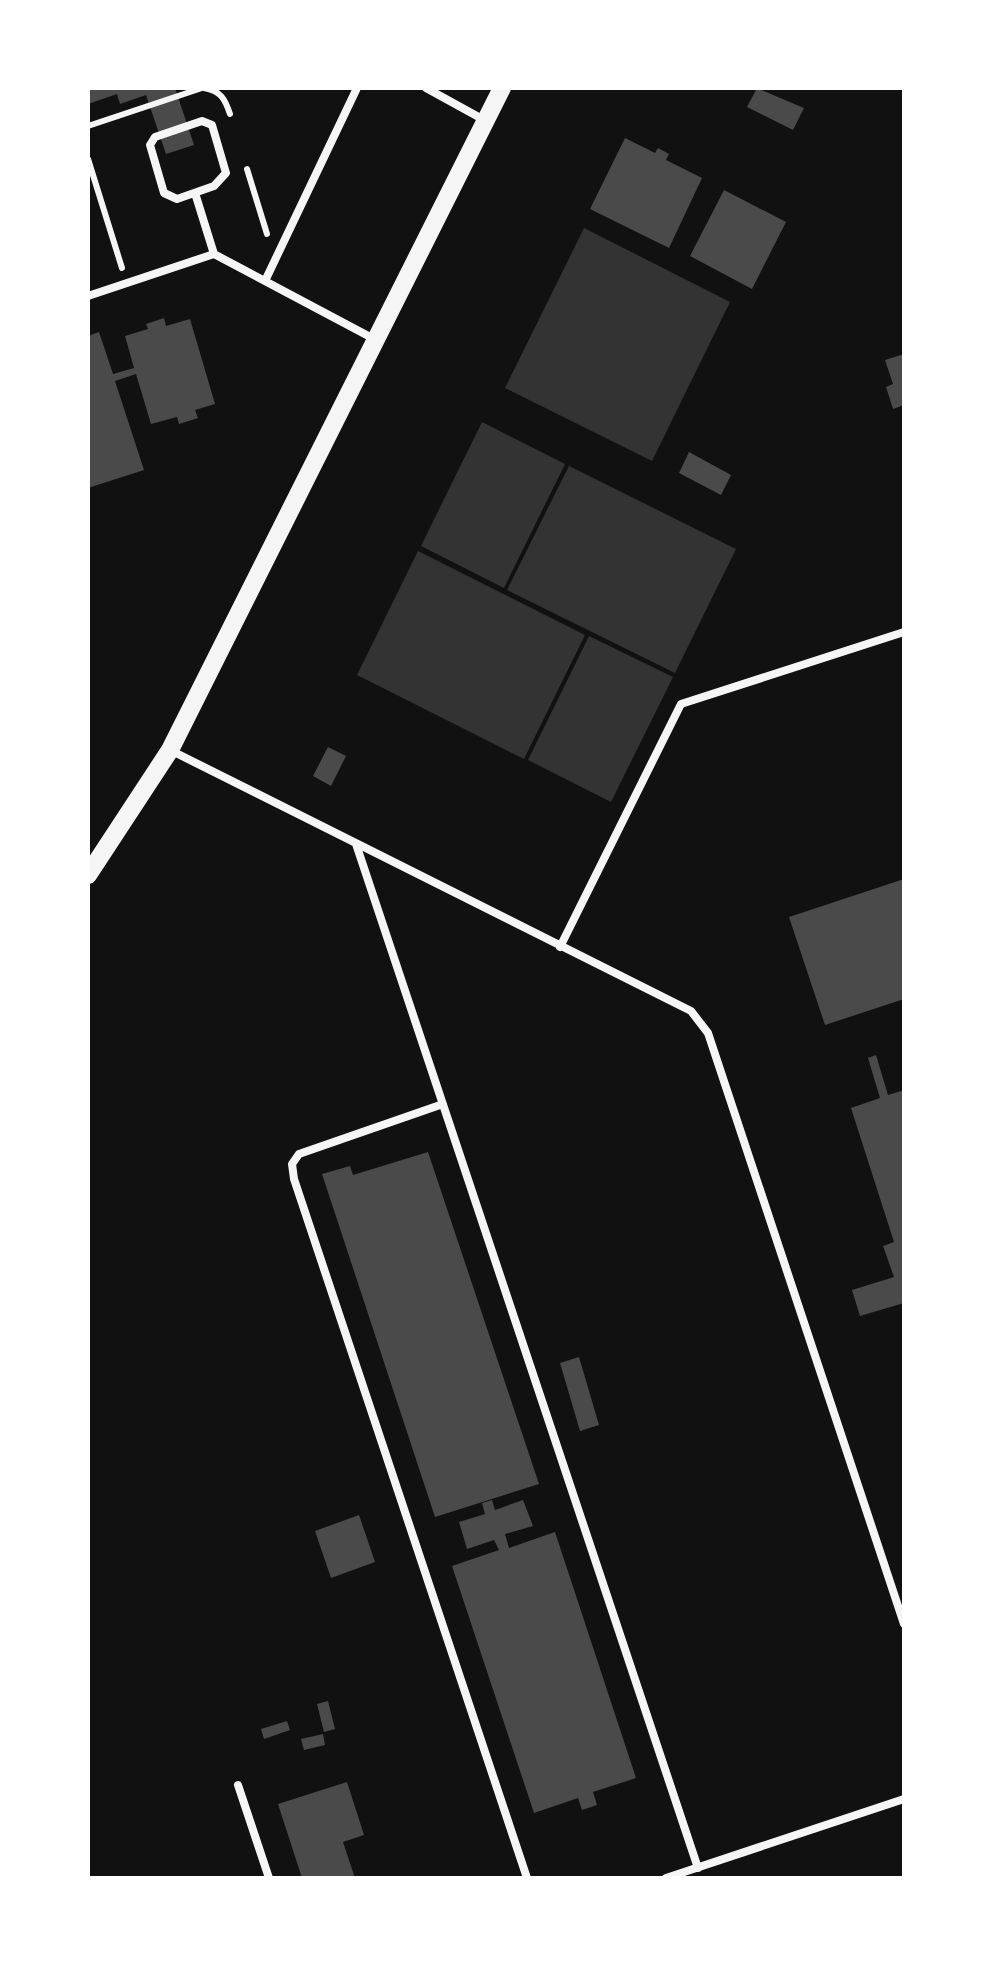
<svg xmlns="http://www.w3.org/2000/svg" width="992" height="1966" viewBox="0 0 992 1966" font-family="Karla,sans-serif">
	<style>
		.water { fill: #333 }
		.building { fill: #4a4a4a }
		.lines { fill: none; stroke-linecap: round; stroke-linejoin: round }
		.path { stroke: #f5f5f5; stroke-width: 6 }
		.service { stroke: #f5f5f5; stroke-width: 8 }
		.tertiary { stroke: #f5f5f5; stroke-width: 18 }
	</style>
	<rect width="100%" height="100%" fill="#111"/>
	<path class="water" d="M 584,228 L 730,302 L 652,461 L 505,388 Z
		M 482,422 L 565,464 L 504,588 L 421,546 Z
		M 569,466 L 736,549 L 675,673 L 507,590 Z
		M 418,551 L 585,635 L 524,759 L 357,675 Z
		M 589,636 L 673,677 L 611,802 L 528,760 Z"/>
	<path class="building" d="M 88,88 L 175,88 L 194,145 L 166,154 L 146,95 L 120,104 L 117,94 L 88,104 Z
		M 757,88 L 804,108 L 793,130 L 747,107 Z
		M 625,138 L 655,153 L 658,148 L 669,154 L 666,160 L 702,178 L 669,248 L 590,209 Z
		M 724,190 L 786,222 L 752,289 L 690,256 Z
		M 164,318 L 166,326 L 190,319 L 215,404 L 195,410 L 198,418 L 179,424 L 177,417 L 151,424 L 136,374 L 115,381 L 144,470 L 88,488 L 88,336 L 99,332 L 113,374 L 134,368 L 125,336 L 148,329 L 146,324 Z
		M 904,354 L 904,405 L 893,409 L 886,387 L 893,384 L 885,360 Z
		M 689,452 L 731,475 L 721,495 L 679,473 Z
		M 328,747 L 346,756 L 331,786 L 313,776 Z
		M 904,879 L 904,999 L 825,1025 L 789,917 Z
		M 876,1055 L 888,1095 L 904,1090 L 904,1303 L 860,1316 L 852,1290 L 894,1277 L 883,1246 L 894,1242 L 851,1108 L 880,1098 L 868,1058 Z
		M 428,1152 L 539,1484 L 435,1517 L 322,1174 L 350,1166 L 353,1175 Z
		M 579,1357 L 599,1425 L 580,1431 L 560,1363 Z
		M 492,1500 L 495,1510 L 523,1500 L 533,1526 L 505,1534 L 509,1548 L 555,1532 L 636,1778 L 593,1792 L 597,1805 L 582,1810 L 578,1798 L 534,1813 L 452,1566 L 499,1550 L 494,1540 L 467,1549 L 459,1522 L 485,1514 L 482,1503 Z
		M 359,1515 L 375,1562 L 331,1578 L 315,1531 Z
		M 328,1701 L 335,1729 L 324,1732 L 317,1704 Z
		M 287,1721 L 290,1730 L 264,1739 L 261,1729 Z
		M 323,1734 L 325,1745 L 304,1750 L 301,1739 Z
		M 347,1782 L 364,1835 L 343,1842 L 355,1878 L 302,1878 L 278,1804 Z"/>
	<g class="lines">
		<path class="path" d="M 204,88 C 221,91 225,99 230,114
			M 88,126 L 202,88
			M 88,159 L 122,268
			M 247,169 L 267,234"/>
		<path class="service" d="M 426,88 L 486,121
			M 202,121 L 212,125 L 226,173 L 214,186 L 177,199 L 164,193 L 150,145 L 155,137 Z
			M 195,193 L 214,254 L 376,340
			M 265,281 L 357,88
			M 88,296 L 214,254
			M 170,750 L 691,1011 L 708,1033 L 904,1624
			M 356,844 L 698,1868
			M 560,947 L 681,704 L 904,632
			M 443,1104 L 299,1154 L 292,1164 L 294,1179 L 527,1878
			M 238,1785 L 269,1878
			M 666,1878 L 904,1799"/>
		<path class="tertiary" d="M 88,875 L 170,750 L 502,88"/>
	</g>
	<rect width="992" height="1966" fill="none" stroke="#ffffff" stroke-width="180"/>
</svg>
